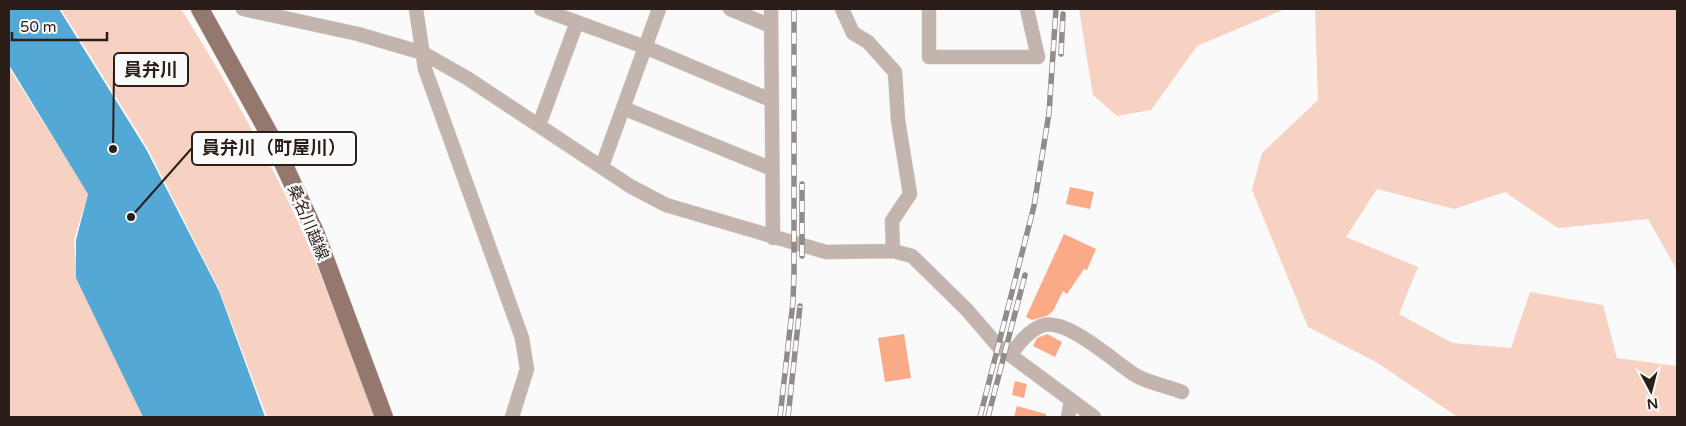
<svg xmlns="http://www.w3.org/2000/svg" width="1686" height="426" viewBox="0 0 1686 426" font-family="'Varela Round','Noto Sans JP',sans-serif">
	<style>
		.green { fill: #f7d1c2 }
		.water { fill: #53a8d6 }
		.building { fill: #fbaa87 }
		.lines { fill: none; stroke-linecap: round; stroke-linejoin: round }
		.minor-casing { stroke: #d9d7d6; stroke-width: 15 }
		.major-casing { stroke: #d9d7d6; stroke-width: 19 }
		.minor { stroke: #c3b4ad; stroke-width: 14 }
		.major { stroke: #94786d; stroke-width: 18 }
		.rail-casing { stroke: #928b89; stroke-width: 5.5 }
		.rail { stroke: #fafafa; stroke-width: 4; stroke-dasharray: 11; stroke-linecap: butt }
		.labels { text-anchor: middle; stroke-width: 5; stroke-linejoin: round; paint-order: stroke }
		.street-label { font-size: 16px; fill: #2b1e19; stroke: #fafafa }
		.leader { fill: none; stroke: #2b1e19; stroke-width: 2 }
		.callout-dot { fill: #2b1e19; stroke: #fafafa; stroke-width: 2 }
		.callout { fill: #fafafa; stroke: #2b1e19; stroke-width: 2 }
		.callout-label { font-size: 18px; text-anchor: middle; font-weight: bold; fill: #2b1e19 }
	</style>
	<rect width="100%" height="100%" fill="#fafafa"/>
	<path class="green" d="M 61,9 L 181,9 C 230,87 276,169 312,254 C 334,308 354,363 375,417 L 267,417 L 219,289 L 147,147 Z
		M 1079,9 L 1285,9 L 1197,46 L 1151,110 L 1117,116 L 1093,95 Z
		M 1315,9 L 1677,9 L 1677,270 L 1648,219 L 1558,228 L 1505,192 L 1454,209 L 1377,189 L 1346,237 L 1418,267 L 1399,314 L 1452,343 L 1511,348 L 1530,292 L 1603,305 L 1617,358 L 1677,366 L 1677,417 L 1458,417 L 1376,362 L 1308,327 L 1252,190 L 1262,153 L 1318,100 Z
		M 9,68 L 88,193 L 74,240 L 77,278 L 143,417 L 9,417 Z"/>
	<path class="water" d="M 9,9 L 59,9 L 146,149 L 219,291 L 265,417 L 143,417 L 76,278 L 76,240 L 88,194 L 9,65 Z"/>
	<path class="building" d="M 1070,187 L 1094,192 L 1090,209 L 1066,204 Z
		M 1064,234 L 1096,249 L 1087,270 L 1084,269 L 1067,294 L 1063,291 L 1053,311 L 1047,316 L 1032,320 L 1026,317 Z
		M 904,334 L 911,378 L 885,382 L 878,338 Z
		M 1047,334 L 1062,342 L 1055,357 L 1033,346 L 1037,338 Z
		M 1015,381 L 1027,384 L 1024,398 L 1012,395 Z
		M 1017,406 L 1046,414 L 1046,417 L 1014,417 Z"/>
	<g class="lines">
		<g class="minor-casing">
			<path id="minor" d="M 243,9 L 358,34 L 423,53 L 467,78 L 630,186 L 666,205 L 826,252 L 893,251 L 912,256 L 967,310 L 998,346 L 1094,417
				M 416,9 L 425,69 L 522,338 L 527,369 L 512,417
				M 541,9 L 645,47 L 771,100
				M 730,9 L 771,26
				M 771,9 L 773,238
				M 842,9 L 853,33 L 868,42 L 895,72 L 898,120 L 910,194 L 892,221 L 893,251
				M 929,9 L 929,57 L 1038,57 L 1027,9
				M 623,108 L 772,169
				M 538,124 L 542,117 L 577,22
				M 602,166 L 659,9
				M 1010,355 C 1018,345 1028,331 1041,326 C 1066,316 1114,362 1135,375 C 1148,383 1167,386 1182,392
				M 1068,417 L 1071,401"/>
		</g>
		<g class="major-casing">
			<path id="major" d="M 200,9 L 271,137 L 315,232 L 384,417"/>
		</g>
		<use href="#minor" class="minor"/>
		<use href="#major" class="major"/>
		<g class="rail-casing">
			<path id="rail" d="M 1061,54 L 1063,14
				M 802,256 L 802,184
				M 780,417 L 793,302 L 794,272 L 794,9
				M 788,417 L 800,306
				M 980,417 L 1034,206 L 1049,113 L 1056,9
				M 988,417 L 1025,275"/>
		</g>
		<use href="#rail" class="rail"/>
	</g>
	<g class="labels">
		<g class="street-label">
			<text transform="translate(309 222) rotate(67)" y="6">桑名川越線</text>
		</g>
	</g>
	<path class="leader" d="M113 149L114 70M131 217L192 148"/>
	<g class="callout-dot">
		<circle cx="113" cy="149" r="5"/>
		<circle cx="131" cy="217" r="5"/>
	</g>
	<g class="callout">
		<rect x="114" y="53" width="74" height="33" rx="5"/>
		<rect x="192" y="132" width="164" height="33" rx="5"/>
	</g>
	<g class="callout-label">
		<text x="151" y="76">員弁川</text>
		<text x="274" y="154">員弁川（町屋川）</text>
	</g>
	<rect width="1686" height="426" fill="none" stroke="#2b1e19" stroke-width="20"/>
	<g transform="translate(1651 391) rotate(173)" stroke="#fafafa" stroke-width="4" paint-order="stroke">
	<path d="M0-4L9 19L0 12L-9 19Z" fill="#2b1e19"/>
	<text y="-8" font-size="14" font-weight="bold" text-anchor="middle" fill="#2b1e19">N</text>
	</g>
	<path d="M12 32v8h95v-8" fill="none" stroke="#2b1e19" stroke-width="2.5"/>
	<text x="20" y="32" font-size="15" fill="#2b1e19" stroke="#fafafa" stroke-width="4" paint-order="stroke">50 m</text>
</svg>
